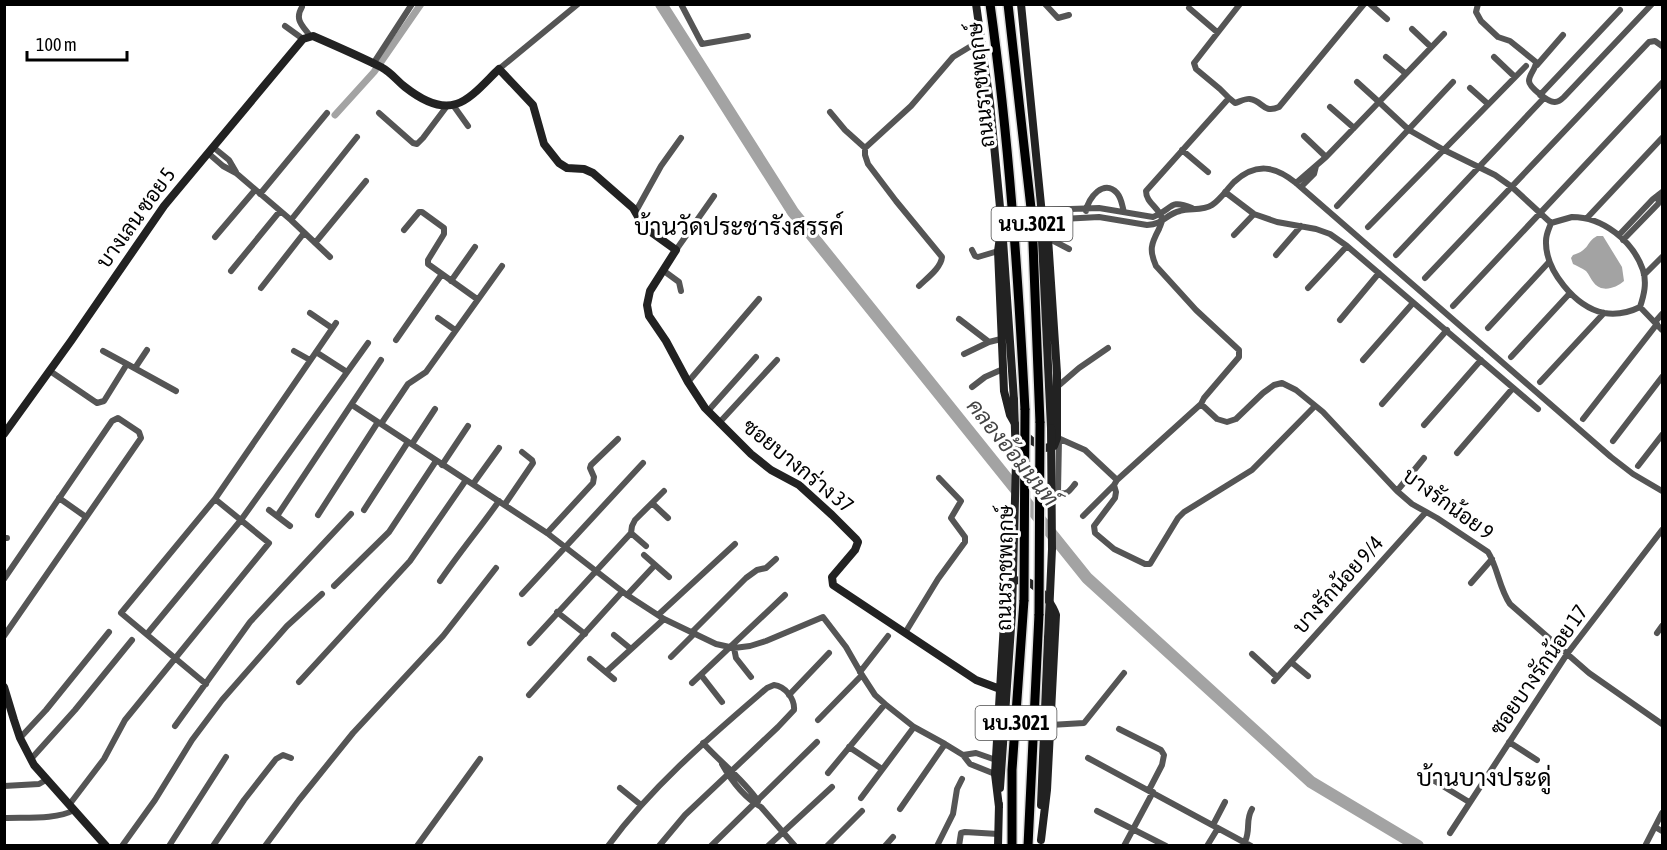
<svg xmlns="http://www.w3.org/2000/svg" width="1667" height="850" viewBox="0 0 1667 850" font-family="'Asap Condensed',Sarabun,sans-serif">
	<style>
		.water { fill: #a3a3a3 }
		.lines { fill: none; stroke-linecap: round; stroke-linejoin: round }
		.canal { stroke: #a3a3a3; stroke-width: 7 }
		.river { stroke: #a3a3a3; stroke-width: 12 }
		.primary-casing { stroke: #dbdbdb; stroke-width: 12 }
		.street { stroke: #555; stroke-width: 6 }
		.secondary { stroke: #222; stroke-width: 8 }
		.primary { stroke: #000; stroke-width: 9 }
		.primary-bridge-casing { stroke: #dbdbdb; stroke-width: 12; stroke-linecap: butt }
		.secondary-bridge { stroke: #222; stroke-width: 8 }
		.primary-bridge { stroke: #000; stroke-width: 9 }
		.labels { text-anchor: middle; stroke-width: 6; stroke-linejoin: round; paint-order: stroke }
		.shield { fill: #fff; stroke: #4c4c4c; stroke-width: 1.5 }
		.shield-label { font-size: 20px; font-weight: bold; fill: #000 }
		.street-label { font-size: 21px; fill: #000; stroke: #fff }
		.water-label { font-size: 22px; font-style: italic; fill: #444; stroke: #fff }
		.quarter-label { font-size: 24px; fill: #000; stroke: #fff }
	</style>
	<rect width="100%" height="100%" fill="#fff"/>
	<path class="water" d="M 1597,236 L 1603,236 L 1622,267 L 1624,281 C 1616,288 1602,293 1594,283 C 1591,280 1589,274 1586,271 C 1582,268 1577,266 1573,264 L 1571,258 L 1573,255 C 1590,250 1586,242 1597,236 Z"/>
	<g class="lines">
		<path class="canal" d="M 335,115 L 374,72 L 421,4"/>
		<path class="river" d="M 661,4 L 793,212 L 1087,578 L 1311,782 L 1418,846"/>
		<g class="primary-casing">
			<path id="primary" d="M 990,4 C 1009,139 1018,275 1025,410
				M 1008,4 L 1032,217 L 1040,423
				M 1012,846 L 1012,770 L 1024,600
				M 1028,846 L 1039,614"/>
		</g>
		<path class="street" d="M 681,4 L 702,44 L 748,36
			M 1045,4 L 1058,18 L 1069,15
			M 1240,4 L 1194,63 L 1196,69 L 1220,89 L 1229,98 L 1146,191 C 1146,204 1161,208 1162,220 C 1162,223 1160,226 1159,229 C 1151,244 1149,250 1156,266 L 1196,310 L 1239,350 L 1239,357 L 1204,398 L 1201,404 L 1117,480 L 1114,485 L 1116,492 L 1115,498 L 1094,526 L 1095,533 L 1114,549 L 1145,564 L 1150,564 L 1178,518 L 1184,512 L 1252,470 L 1315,406
			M 1370,4 L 1387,19
			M 1478,4 L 1476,12 L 1481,21 L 1498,37 L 1510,41 L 1536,62 C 1536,69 1529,74 1529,81 C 1529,87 1549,103 1555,102 C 1558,102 1562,99 1564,97 L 1652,4
			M 302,7 C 294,20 303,26 310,36
			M 1189,8 L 1217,32
			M 285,26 L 303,39
			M 1412,29 L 1431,47
			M 1386,57 L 1405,73
			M 1494,57 L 1515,77
			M 373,64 L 412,4
			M 1537,65 L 1563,35
			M 499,69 L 578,4
			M 1357,82 L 1379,102 L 1444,34
			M 1470,88 L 1488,104
			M 1540,95 L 1620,10
			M 1229,98 L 1235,103 C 1239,102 1246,98 1250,99 C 1263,101 1263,114 1279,107 L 1364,4
			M 453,105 L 468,126
			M 1330,107 L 1354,128
			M 830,112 L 845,130 L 865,148
			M 379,113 L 413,143 L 417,144 L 423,138 L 447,106
			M 1304,136 L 1326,157
			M 213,147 L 229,160 L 236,172
			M 1182,150 L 1208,172
			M 208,153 L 223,166 L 236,173 L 291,220 L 357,137
			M 1296,183 L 1326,157 L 1379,102 L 1409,130 L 1444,150 L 1495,175 L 1512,187 L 1551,223
			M 1301,187 L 1314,174 L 1316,166
			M 1225,192 L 1254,214 L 1277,222 L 1316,229 L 1330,234 L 1347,246 L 1538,409
			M 260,194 L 327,113
			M 1337,206 L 1453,82
			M 1042,210 L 1099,208 L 1153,217 C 1173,210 1168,198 1192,208
			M 636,211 L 661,166 L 681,138
			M 1086,211 C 1088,198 1104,178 1117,193 C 1122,199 1122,206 1124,212
			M 1572,217 C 1603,217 1633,241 1643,270 C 1647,283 1644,295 1640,307 C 1628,313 1617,315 1604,313 C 1575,307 1545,270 1546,241 C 1546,234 1549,229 1551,223 Z
			M 1587,218 L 1662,138
			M 291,220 L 330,257
			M 1043,220 L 1099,217 L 1147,225 C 1164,224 1166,214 1180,211 C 1190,208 1203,211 1212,205 C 1221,199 1227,189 1234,182 C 1256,162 1275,166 1296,183 L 1611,457 L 1633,474 L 1662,491
			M 1368,227 L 1526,66
			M 404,230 L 419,212 L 422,212 L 444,228 L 444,234 L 428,260 L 428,264 L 477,299
			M 1234,235 L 1254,214
			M 1619,235 L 1653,199 L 1662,192
			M 215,237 L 255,190
			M 1048,238 L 1069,249
			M 1623,240 L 1658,204 L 1661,194
			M 315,243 L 366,181
			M 676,250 L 714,196
			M 972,250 L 975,256 L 978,257 L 998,251
			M 1276,255 L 1301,226
			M 1396,255 L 1544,98
			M 231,271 L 280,211
			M 664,271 L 679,282 L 681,291
			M 1644,275 L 1662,257
			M 1425,278 L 1649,42 L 1655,41 L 1662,46
			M 451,281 L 475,247
			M 919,286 C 927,278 941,268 942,257 L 896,201 L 868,164 L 865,155 L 865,148 L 911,106 L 953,57 L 981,40
			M 261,288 L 304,233
			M 1308,288 L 1347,246
			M 1453,306 L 1662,83
			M 1640,307 L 1662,330
			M 310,313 L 332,328
			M 438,318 L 455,330
			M 959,319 L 989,342
			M 1340,320 L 1379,273
			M 1655,322 L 1662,314
			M 1488,328 L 1549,262
			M 396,340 L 442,274
			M 103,351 L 127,364
			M 294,351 L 310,360
			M 316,352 L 347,372
			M 964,354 L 989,342 L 1001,339
			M 1511,357 L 1570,293
			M 1363,360 L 1413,303
			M 135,368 L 147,350
			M 50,371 L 97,403 L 104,401 L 127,364 L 176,391
			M 688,382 L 759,299
			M 1540,382 L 1604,313
			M 972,387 L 985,377 L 1003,369
			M 1057,387 L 1079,368 L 1108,348
			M 1201,404 L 1217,419 L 1227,422 L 1236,419 L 1263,393 L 1274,385 L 1282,383 L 1296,390 L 1323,412 L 1397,491 L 1412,504 L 1437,518 L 1488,552 C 1498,568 1499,588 1510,604 L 1589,673 L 1662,724
			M 1382,404 L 1447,330
			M 352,405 L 547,533 L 627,595 L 664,619 L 716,644 L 734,648 L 750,646 L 766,641 L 823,617 L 846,647 L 862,675 L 875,695 L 885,704 L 914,727 L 945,744 L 963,755 L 970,764 L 995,774
			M 708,411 L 756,357
			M 1583,419 L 1657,324
			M 719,423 L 777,360
			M 381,424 L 408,384 L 426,372 L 502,266
			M 1424,425 L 1481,360
			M 1058,438 L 1085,450 L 1117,480
			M 1059,439 L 1058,492 C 1067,496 1070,490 1075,484
			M 1613,441 L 1662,377
			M 412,444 L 435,409
			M 1457,453 L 1513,388
			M 442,465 L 468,426
			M 1638,466 L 1662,435
			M 473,484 L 499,448
			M 1397,491 L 1424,458
			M 59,498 L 86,517
			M 652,503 L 668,518
			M 505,504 L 533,463 L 532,460 L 522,452
			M 269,510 L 290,526
			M 364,510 L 408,442
			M 318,515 L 378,422
			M 277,516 L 381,360
			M 1083,516 L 1114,485
			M 547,533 L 593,483 L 594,477 L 590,468 L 591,465 L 618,439
			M 631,533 L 646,546
			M 4,538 L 7,538
			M 644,555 L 669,577
			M 4,579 L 112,421 L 118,418 L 139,432 L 141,438 L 4,636
			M 440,581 C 459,553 480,528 499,501
			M 1471,583 L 1492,559
			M 334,586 L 389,532 L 436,461
			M 522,594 L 643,463
			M 627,595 L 655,565
			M 557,612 L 585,634
			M 658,615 L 735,544
			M 692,632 L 746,578 L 757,570 L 766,568 L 776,559
			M 905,633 L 938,579 L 965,542 L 965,537 L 951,518 L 961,501 L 939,478
			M 1657,633 L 1662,626
			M 147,634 L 241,520 L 368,343
			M 614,635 L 631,649
			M 530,643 L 631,533 L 632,526 L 635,520 L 664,491
			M 734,648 L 736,658 L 751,677
			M 1252,654 L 1277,677
			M 671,657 L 695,633
			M 590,659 L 614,679
			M 1291,662 L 1308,676
			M 606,672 L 664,619
			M 860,672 L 888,636
			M 701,675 L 722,702
			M 1274,681 L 1426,512
			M 299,682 L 410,561 L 466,480
			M 692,683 L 785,595
			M 206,684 L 121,613 L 215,499 L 336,323
			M 529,695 L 622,592
			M 789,695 L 829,653
			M 818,720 L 862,675
			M 1050,725 L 1084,723 L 1124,673
			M 175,726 L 250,622 L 351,514
			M 1119,729 L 1161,750 L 1164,755 L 1162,765 L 1149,790
			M 20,738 L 46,710 L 109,632
			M 1509,742 L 1537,760
			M 703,743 C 721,763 743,779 758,801
			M 849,747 L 882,769
			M 963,755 L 976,753 L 996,760
			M 1088,758 L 1251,846
			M 31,759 L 75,710 L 132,640
			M 722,764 C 731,780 745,798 761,807 L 795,846
			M 828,773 L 885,704
			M 1433,780 L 1469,802
			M 4,786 L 39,784 L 46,780
			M 620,788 L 641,805
			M 861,798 L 914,727
			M 69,805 L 104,759 L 125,720 L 269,543 L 215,499
			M 900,809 L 945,744
			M 1097,811 L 1166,846
			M 4,818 C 25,817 56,820 74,810
			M 1213,825 L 1225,802
			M 1655,827 L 1662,831
			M 1450,833 L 1567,654 L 1662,530
			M 1245,842 C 1251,828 1245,821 1252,809
			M 122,846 L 155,800 L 192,740 L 222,700 L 287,626 L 322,594
			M 169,846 L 226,757
			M 213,846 L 244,800 L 276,759 L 283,755 L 291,758
			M 265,846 L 299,800 L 353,733 L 443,636 L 496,568
			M 417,846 L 480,759
			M 608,846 C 653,785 710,737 767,688 L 774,685 C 785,686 795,699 794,710 L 778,727 L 685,815 L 659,846
			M 711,846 L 817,742
			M 768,846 L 832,787
			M 827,846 L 862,811
			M 885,846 L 893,837
			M 937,846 L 953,814 L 957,789 L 962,779
			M 959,846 L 961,833 L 965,832 L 998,834
			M 1124,846 L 1153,792
			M 1207,846 L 1218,828
			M 1645,846 L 1662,813"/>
		<path class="secondary" d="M 976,4 L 990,103 L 1002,228
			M 1021,4 L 1043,225 L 1042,240 L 1051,428
			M 1002,223 L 998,251 L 1004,391 L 1010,415 L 1018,429 L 1032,441 L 1045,448 L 1054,446 L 1057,438 L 1057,373 L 1048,238 L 1043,225
			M 1003,240 L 1014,400
			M 4,434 L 71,341 L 164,206 L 303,39 L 313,36 C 336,46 359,56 381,67 C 392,73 396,80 405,87 C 419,98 438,110 456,104 C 471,100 487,80 499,69 L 533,105 L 544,144 L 559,163 L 567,168 L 584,169 L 593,173 L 633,208 L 644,227 L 676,250 L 650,291 L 647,305 L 649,316 L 666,341 L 688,382 L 705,408 L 751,454 L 771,470 L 799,485 L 832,515 L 856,539 L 858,542 L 855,550 L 832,577 L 833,585 L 976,680 L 1000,689
			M 4,687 L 14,720 L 20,738 L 34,765 L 106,846
			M 1000,788 L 1012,613
			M 1041,805 L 1048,638
			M 999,807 L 995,774 L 1006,589 C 1021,564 1051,598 1056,615 L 1047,790 L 1041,840
			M 998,846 L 999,804"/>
		<use href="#primary" class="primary"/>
		<g class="primary-bridge-casing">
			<path id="primary-bridge" d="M 1024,600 L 1025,410
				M 1039,614 L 1040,423"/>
		</g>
		<path class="secondary-bridge" d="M 1012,613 L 1016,461 L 1014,400
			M 1048,638 L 1052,549 L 1051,428"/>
		<use href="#primary-bridge" class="primary-bridge"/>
	</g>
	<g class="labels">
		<g class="shield">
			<rect x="991.5" y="207" width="81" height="34" rx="4.5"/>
			<rect x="975.5" y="706" width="81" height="34" rx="4.5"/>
		</g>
		<g class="shield-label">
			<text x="1032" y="231">นบ.3021</text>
			<text x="1016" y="730">นบ.3021</text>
		</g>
		<g class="street-label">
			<text transform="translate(981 85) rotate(-96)" y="7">ถนนราชพฤกษ์</text>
			<text transform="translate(136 218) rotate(-54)" y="7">บางเลน ซอย 5</text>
			<text transform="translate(798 466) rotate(39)" y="7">ซอยบางกร่าง 37</text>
			<text transform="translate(1448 504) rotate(36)" y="7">บางรักน้อย 9</text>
			<text transform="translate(1005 568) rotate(-89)" y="7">ถนนราชพฤกษ์</text>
			<text transform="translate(1338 585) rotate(-48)" y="7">บางรักน้อย 9/4</text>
			<text transform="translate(1539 670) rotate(-55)" y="7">ซอยบางรักน้อย 17</text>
		</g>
		<g class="water-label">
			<text transform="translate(1013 452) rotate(51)" y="8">คลองอ้อมนนท์</text>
		</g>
		<g class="quarter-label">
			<text x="739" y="235">บ้านวัดประชารังสรรค์</text>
			<text x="1484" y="786">บ้านบางประดู่</text>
		</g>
	</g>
	<rect width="1667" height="850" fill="none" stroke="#000000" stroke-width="12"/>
	<path d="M27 51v9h100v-9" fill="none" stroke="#000000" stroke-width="3"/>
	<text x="36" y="51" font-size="18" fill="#000000" stroke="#ffffff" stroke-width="4.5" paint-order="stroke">100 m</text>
</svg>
